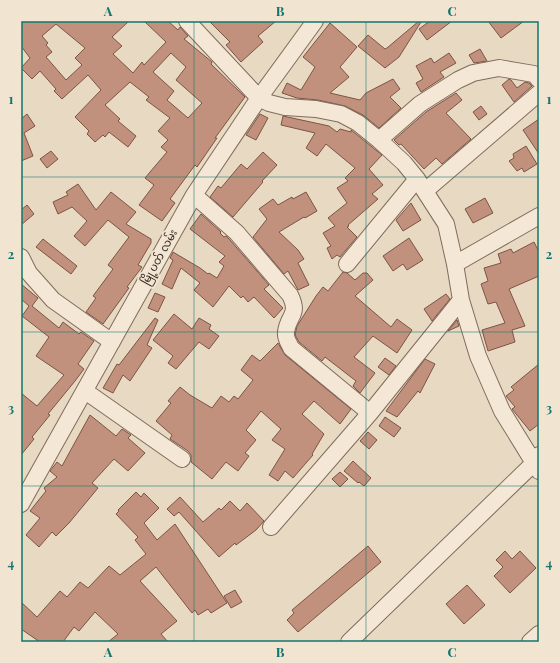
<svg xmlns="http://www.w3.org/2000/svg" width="560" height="663" viewBox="0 0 560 663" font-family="'Playfair Display','Noto Sans Myanmar',serif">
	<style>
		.building { fill: #c2917d; stroke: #7d5444; fill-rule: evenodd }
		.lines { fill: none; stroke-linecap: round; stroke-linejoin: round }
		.minor-casing { stroke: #806b5c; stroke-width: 18 }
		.minor { stroke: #f4e7d5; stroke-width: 16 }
		.grid { fill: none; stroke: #0f766e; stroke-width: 1; stroke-opacity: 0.55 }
		.labels { text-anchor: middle; stroke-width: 4; stroke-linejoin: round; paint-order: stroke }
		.street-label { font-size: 11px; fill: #32251e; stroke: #f1e4d1 }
		.neatline { fill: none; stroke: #0f766e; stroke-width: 1.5 }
		.grid-label { font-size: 13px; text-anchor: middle; font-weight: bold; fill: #0f766e }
	</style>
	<rect width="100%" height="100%" fill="#e8d9c3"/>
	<path class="building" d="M 21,21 L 129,21 L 112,37 L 122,46 L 113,54 L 133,73 L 142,62 L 144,65 L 166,42 L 144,21 L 168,21 L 178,30 L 180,27 L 188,36 L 184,39 L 212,62 L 211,64 L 245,97 L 215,138 L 217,138 L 197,167 L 195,165 L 170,199 L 175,203 L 162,221 L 139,205 L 154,185 L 145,178 L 167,152 L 161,147 L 168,140 L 158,131 L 170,118 L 146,100 L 149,97 L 130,82 L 105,105 L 120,119 L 118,121 L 136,136 L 128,147 L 109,132 L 105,137 L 103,135 L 95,142 L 87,134 L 89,131 L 75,117 L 101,90 L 88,75 L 62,99 L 54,91 L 56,89 L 40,71 L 32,79 L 21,68 L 30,58 L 21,46 ZM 56,24 L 85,48 L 75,58 L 82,65 L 66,80 L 46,57 L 52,52 L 46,45 L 48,43 L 42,36 ZM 171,53 L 186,67 L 176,80 L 202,103 L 188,118 L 167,100 L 174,91 L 153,72 Z
		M 209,21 L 276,21 L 258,36 L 263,42 L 241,62 L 226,45 L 230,42 Z
		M 419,21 L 421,22 L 399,57 L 385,68 L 358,46 L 368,35 L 385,49 L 387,48 Z
		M 430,21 L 452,21 L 427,40 L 419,29 Z
		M 488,21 L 524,21 L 501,38 Z
		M 330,23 L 357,47 L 340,67 L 349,77 L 330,93 L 360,100 L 366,93 L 393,79 L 400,89 L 390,97 L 401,108 L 379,128 L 363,115 L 345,106 L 318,100 L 297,98 L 282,93 L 287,83 L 301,90 L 315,67 L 303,57 Z
		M 480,49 L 487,61 L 474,63 L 469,55 Z
		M 449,53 L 456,63 L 440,72 L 444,77 L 421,92 L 416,83 L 423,79 L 416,66 L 431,58 L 434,63 Z
		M 509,79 L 511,80 L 517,88 L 525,82 L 529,83 L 532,86 L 514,102 L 502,85 Z
		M 456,93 L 462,100 L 446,113 L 471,139 L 442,164 L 436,158 L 424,169 L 401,144 L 399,145 L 394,140 L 426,112 Z
		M 481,106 L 487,114 L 479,120 L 473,112 Z
		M 27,114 L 35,126 L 24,133 L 33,156 L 21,161 L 21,119 Z
		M 260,114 L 268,118 L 256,140 L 246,135 Z
		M 283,116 L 329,126 L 337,132 L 340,129 L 351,132 L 351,130 L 382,155 L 369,169 L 383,185 L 372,194 L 378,199 L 348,225 L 349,226 L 347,227 L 357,237 L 340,257 L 337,255 L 332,259 L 327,248 L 331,246 L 323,233 L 335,226 L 328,218 L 347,203 L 337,188 L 348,181 L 345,178 L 355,168 L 326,144 L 317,156 L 306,148 L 315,133 L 281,125 Z
		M 539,119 L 539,154 L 523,130 Z
		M 526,146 L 537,164 L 524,172 L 522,168 L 517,171 L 509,161 L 514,158 L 513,154 Z
		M 51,151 L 58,159 L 47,168 L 40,159 Z
		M 263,152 L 277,165 L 262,181 L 263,182 L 233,217 L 210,197 L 218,186 L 221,188 L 241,164 L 247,169 Z
		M 78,184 L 96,210 L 111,192 L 136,212 L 126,224 L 151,239 L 151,243 L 138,265 L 142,267 L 127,287 L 129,288 L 103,324 L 86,312 L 96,298 L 93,296 L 113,269 L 108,265 L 129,237 L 108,220 L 85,246 L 74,236 L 87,221 L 72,207 L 58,214 L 53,202 L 68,195 L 66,192 Z
		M 306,192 L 317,211 L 305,218 L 304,217 L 279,232 L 298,250 L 304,259 L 298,263 L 309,285 L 298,290 L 288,271 L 284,274 L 253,237 L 267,219 L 259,209 L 273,199 L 278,205 L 292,197 L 293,199 Z
		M 485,198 L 493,213 L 473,223 L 465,209 Z
		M 411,203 L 421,220 L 403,231 L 396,220 Z
		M 27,205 L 34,214 L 21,225 L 21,210 Z
		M 201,214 L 221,232 L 220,233 L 224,237 L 226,236 L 230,240 L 269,285 L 264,289 L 283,308 L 274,318 L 254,297 L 248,302 L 243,296 L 241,298 L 229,286 L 213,307 L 194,290 L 200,283 L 181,268 L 172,289 L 162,284 L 173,260 L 170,258 L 173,252 L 200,268 L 208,274 L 209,273 L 217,278 L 224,266 L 219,262 L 225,256 L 190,229 Z
		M 409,238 L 423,260 L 407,270 L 403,264 L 393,271 L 383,256 Z
		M 43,239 L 77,266 L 71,274 L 36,247 Z
		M 534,242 L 539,252 L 539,276 L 509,289 L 525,326 L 512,330 L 515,342 L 488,351 L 482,330 L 505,323 L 496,302 L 488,304 L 481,284 L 488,281 L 484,268 L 501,263 L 498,254 L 511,249 L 513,253 Z
		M 343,272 L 347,273 L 355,280 L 363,273 L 367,273 L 373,280 L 355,296 L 391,327 L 397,319 L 412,330 L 397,353 L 373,336 L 354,357 L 375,373 L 360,393 L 353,386 L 356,381 L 325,357 L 322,361 L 299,342 L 295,335 L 297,326 L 316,296 L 323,287 L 328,291 Z
		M 21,284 L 38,298 L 32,306 L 59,328 L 63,322 L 79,334 L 81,332 L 94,341 L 78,364 L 84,369 L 75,381 L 48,414 L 50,415 L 32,437 L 34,439 L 21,455 L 21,393 L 37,406 L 64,375 L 36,356 L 49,337 L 22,316 L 29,306 L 21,299 Z
		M 155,293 L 165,297 L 158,312 L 148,308 Z
		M 446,294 L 450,299 L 432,321 L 424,309 Z
		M 174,314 L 192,329 L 199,318 L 211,325 L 209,329 L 219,336 L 209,349 L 199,342 L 176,369 L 168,363 L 173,356 L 153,340 Z
		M 155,318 L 158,320 L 147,345 L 152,348 L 130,381 L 123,375 L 113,393 L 103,388 L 117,364 L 119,365 Z
		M 457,320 L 459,326 L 448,331 Z
		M 278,343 L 285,355 L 351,409 L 340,424 L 314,401 L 302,414 L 324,434 L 312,454 L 313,455 L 293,478 L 285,471 L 278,481 L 269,475 L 285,449 L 272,440 L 281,429 L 261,411 L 246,430 L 256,440 L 245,453 L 249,456 L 238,471 L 226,462 L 212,479 L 191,462 L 191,455 L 188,451 L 170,439 L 172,435 L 156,421 L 171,403 L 168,401 L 180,387 L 190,395 L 212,408 L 221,396 L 229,402 L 234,396 L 238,399 L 253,380 L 241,370 L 252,355 L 260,361 Z
		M 385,358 L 396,366 L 389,375 L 378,367 Z
		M 425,359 L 435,364 L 420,393 L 418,391 L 397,417 L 386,411 Z
		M 539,364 L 539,424 L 530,431 L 512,409 L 515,407 L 506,396 L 514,390 L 511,387 Z
		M 90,415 L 116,436 L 122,429 L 131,435 L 128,438 L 145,453 L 128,471 L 114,459 L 92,483 L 98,488 L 69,523 L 56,536 L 52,532 L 39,547 L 26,535 L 40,518 L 30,511 L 46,491 L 44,488 L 57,477 L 50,471 L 57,462 L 62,466 Z
		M 385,417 L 401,428 L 394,437 L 379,426 Z
		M 368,432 L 377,440 L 369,449 L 360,441 Z
		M 353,461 L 371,478 L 364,486 L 359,482 L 358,483 L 344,471 Z
		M 340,472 L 348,479 L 340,487 L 332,479 Z
		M 136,492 L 141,497 L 144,493 L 159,508 L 144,523 L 157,540 L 175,524 L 227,603 L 211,613 L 208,609 L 198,615 L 195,610 L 192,613 L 156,567 L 140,581 L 177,621 L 161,634 L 168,642 L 108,642 L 118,634 L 95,612 L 79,631 L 74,627 L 63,642 L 40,642 L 21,629 L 21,602 L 37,617 L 60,591 L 67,597 L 80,582 L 88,588 L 109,566 L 120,575 L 146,554 L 135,540 L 138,537 L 116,514 L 119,511 L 118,510 Z
		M 180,497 L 203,522 L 219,508 L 221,510 L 230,501 L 240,511 L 247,503 L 264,521 L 256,530 L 236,545 L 235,543 L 219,557 L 179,512 L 174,516 L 167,509 Z
		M 368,546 L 381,562 L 298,632 L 287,620 L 294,613 L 292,610 Z
		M 505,551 L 512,559 L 520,551 L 536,568 L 510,593 L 494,576 L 503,567 L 496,560 Z
		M 467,585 L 485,605 L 464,624 L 446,604 Z
		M 235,590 L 242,602 L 231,608 L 224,596 Z"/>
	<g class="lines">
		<g class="minor-casing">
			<path id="minor" d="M 187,21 L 259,98 L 269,103 L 285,107 L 316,109 L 341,114 L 358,123 L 379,140 L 404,163 L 417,179 L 446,224 L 455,264 L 461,300 L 478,356 L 502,411 L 539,471
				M 379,140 L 420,104 L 458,80 L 473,73 L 499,68 L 534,74 L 539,80
				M 425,191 L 539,93
				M 194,195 L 237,233 L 290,295 C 300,315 288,315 286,332 C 285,338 289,343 291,348 L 370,413
				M 21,257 L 29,273 L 53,300 L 112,342
				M 347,264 L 417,179
				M 455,264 L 539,216
				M 85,391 L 182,459
				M 21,504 L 194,195 L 259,98 L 315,21
				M 271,527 L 370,413 L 461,300
				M 349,642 L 534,463 L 539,455
				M 530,642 L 539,634"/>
		</g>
		<use href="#minor" class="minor"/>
	</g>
	<path class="grid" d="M 194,21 L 194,642M 366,21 L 366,642M 21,177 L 539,177M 21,332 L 539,332M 21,486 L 539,486"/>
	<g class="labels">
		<g class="street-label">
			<text transform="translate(159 257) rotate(-61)" y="4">မြို့ပတ် လမ်း</text>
		</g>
	</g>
	<rect width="560" height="663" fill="none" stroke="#f1e4d1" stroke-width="44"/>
	<rect x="22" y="22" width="516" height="619" class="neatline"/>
	<g class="grid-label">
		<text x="108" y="16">A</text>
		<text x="280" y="16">B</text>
		<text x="452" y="16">C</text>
		<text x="11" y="104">1</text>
		<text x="549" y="104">1</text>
		<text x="11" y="259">2</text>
		<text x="549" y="259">2</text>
		<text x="11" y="413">3</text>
		<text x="549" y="413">3</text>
		<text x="11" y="568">4</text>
		<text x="549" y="568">4</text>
		<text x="108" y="657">A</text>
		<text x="280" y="657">B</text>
		<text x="452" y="657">C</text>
	</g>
</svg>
